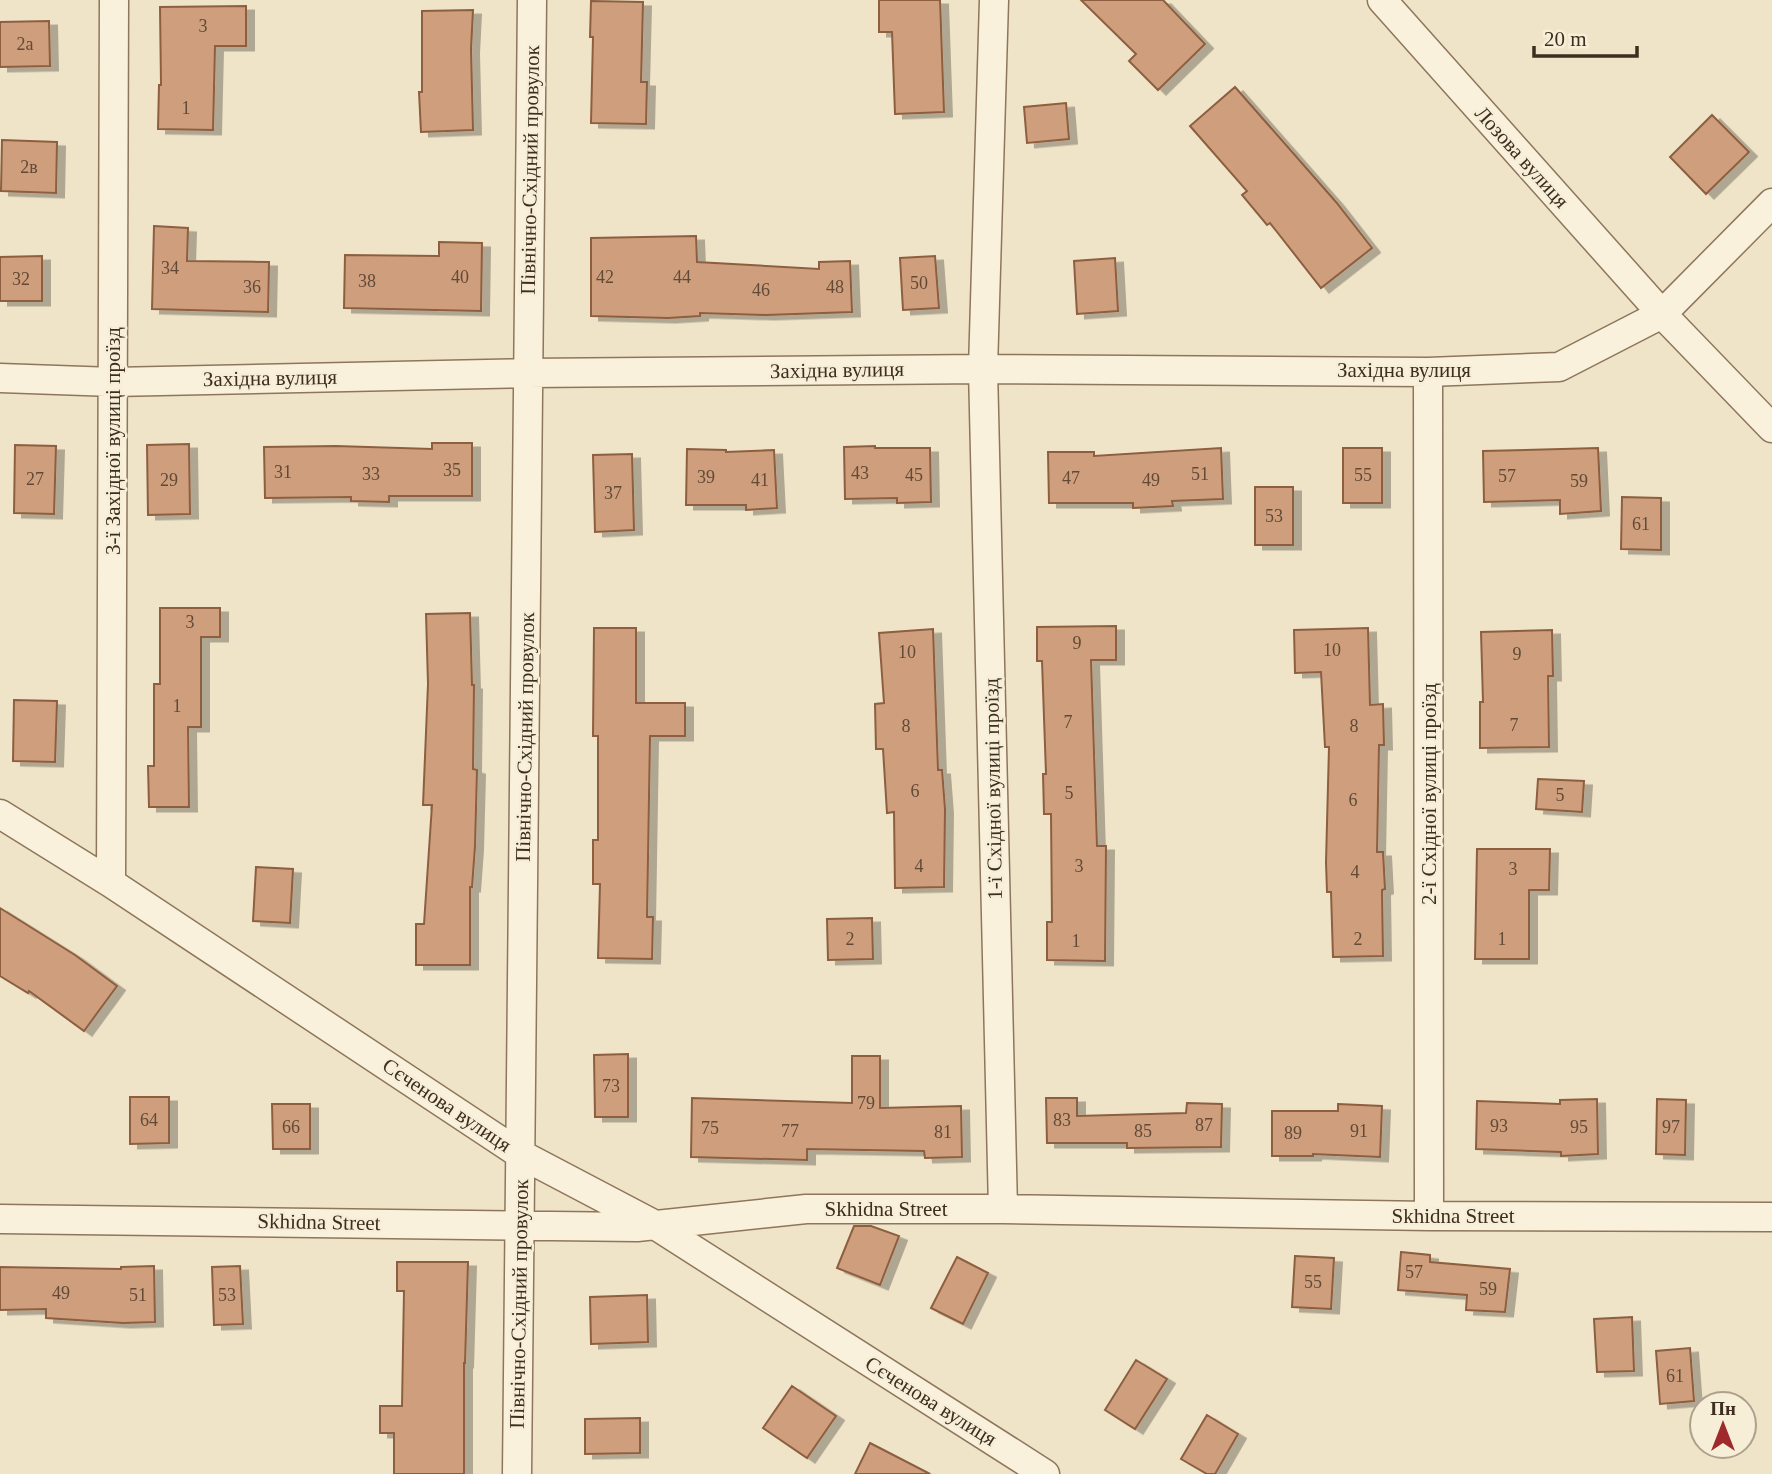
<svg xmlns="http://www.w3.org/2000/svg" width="1772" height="1474" viewBox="0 0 1772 1474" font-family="Georgia,serif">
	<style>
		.building { fill: #cf9f7d; stroke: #8d5f41; stroke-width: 2; filter: url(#shadow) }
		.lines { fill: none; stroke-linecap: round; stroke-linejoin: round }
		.minor-casing { stroke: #8d765c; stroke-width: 31 }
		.minor { stroke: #faf1dc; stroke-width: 28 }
		.labels { text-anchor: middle; stroke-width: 5; stroke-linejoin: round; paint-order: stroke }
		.number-label { font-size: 18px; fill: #624a37 }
		.street-label { font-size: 21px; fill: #3d2e20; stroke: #f7eed8 }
	</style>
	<defs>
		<filter id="shadow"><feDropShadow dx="8" dy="4.5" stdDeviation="0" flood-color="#0004"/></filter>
	</defs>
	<rect width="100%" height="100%" fill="#f0e4c8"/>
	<path class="building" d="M 879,0 L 940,0 L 944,112 L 895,114 L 892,32 L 879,32 Z
		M 1081,0 L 1163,0 L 1205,44 L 1158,90 L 1129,61 L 1136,54 Z
		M 591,1 L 643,2 L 641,82 L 647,82 L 646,124 L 591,123 L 593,37 L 590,37 Z
		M 246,6 L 246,46 L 215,46 L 213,130 L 158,129 L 159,85 L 161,85 L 160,7 Z
		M 473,10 L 471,49 L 473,130 L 421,132 L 419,92 L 422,92 L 422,11 Z
		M 49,21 L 50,66 L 0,67 L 0,22 Z
		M 1235,87 L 1336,202 L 1372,248 L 1321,288 L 1270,223 L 1267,225 L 1242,195 L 1247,191 L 1190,126 Z
		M 1066,103 L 1069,139 L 1027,143 L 1024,107 Z
		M 1712,115 L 1749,152 L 1706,194 L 1670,157 Z
		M 2,140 L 57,142 L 56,193 L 1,191 Z
		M 154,226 L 188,228 L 187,261 L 269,262 L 268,312 L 152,309 Z
		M 696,236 L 697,262 L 819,269 L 819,262 L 850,261 L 852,312 L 766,315 L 700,313 L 700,316 L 668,318 L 591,316 L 591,238 Z
		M 439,242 L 482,243 L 481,311 L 344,308 L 345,255 L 439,256 Z
		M 42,256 L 42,301 L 0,301 L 0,257 Z
		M 935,256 L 939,308 L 903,310 L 900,258 Z
		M 1115,258 L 1118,311 L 1077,314 L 1074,261 Z
		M 432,443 L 472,443 L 472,496 L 389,496 L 389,502 L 351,501 L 351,497 L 265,498 L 264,447 L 336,446 L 432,449 Z
		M 189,444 L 190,514 L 148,515 L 147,445 Z
		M 15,445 L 56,446 L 54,514 L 14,513 Z
		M 875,446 L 875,448 L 930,448 L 931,502 L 897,503 L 897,498 L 845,499 L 844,447 Z
		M 1221,448 L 1223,499 L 1172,501 L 1173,506 L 1133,508 L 1133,503 L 1049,503 L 1048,452 L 1094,452 L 1094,456 Z
		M 1343,448 L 1382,448 L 1382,503 L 1343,503 Z
		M 1598,448 L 1601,511 L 1560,514 L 1560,500 L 1484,502 L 1483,451 Z
		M 687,449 L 726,450 L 726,452 L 774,450 L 777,508 L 746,510 L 746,505 L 686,505 Z
		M 632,454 L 634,530 L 595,532 L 593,455 Z
		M 1255,487 L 1293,487 L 1293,545 L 1255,545 Z
		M 1622,497 L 1661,498 L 1661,550 L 1621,549 Z
		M 160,608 L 220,608 L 220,637 L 201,637 L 201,727 L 188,727 L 189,807 L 149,807 L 148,766 L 154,766 L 154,684 L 160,684 Z
		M 470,613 L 472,685 L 474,685 L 473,769 L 477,770 L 475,846 L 472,887 L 470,887 L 470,965 L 416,965 L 416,924 L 424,924 L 432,805 L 423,805 L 428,684 L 426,614 Z
		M 1116,626 L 1116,660 L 1091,660 L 1097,846 L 1106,846 L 1105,961 L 1047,960 L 1047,922 L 1052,922 L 1051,814 L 1044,814 L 1043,774 L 1046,774 L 1042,661 L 1037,661 L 1037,627 Z
		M 594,628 L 636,628 L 636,703 L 685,703 L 685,736 L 650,736 L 647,917 L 653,917 L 652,959 L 598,958 L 600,884 L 593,884 L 593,840 L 598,840 L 598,736 L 593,736 Z
		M 1368,628 L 1370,705 L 1383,704 L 1384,745 L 1379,745 L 1377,852 L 1383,852 L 1385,889 L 1382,890 L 1383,956 L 1333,957 L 1331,892 L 1327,892 L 1326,862 L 1329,747 L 1325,747 L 1321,672 L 1295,673 L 1294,630 Z
		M 933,629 L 938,770 L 942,770 L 945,809 L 944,887 L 895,888 L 894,812 L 887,813 L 883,749 L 876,749 L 875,704 L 884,703 L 879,633 Z
		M 1552,630 L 1553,676 L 1548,676 L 1549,747 L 1480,748 L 1480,702 L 1483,702 L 1481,632 Z
		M 14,700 L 57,701 L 55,762 L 13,761 Z
		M 1538,779 L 1584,781 L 1582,812 L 1536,809 Z
		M 1477,849 L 1550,849 L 1549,890 L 1529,890 L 1529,959 L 1475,959 Z
		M 256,867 L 293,869 L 290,923 L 253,921 Z
		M 0,908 L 75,955 L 117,986 L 84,1031 L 29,991 L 28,993 L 0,976 Z
		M 872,918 L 873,959 L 828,960 L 827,919 Z
		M 628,1054 L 628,1117 L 595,1117 L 594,1055 Z
		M 852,1056 L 880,1056 L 880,1108 L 961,1106 L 962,1157 L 925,1158 L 924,1151 L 807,1149 L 807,1160 L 691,1157 L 692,1098 L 852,1103 Z
		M 130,1097 L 169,1097 L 169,1143 L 130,1144 Z
		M 1046,1098 L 1077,1098 L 1077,1116 L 1186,1113 L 1187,1103 L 1222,1104 L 1221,1147 L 1127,1148 L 1127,1143 L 1047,1143 Z
		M 1597,1099 L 1598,1154 L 1561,1156 L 1561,1152 L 1476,1149 L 1477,1101 L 1560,1104 L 1560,1100 Z
		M 1657,1099 L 1686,1100 L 1685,1155 L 1656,1154 Z
		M 272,1104 L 310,1104 L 310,1149 L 273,1149 Z
		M 1338,1104 L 1382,1106 L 1380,1157 L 1313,1154 L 1313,1156 L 1272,1156 L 1272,1111 L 1338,1111 Z
		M 854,1226 L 871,1226 L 899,1236 L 880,1285 L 837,1268 Z
		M 1401,1252 L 1430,1255 L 1430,1262 L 1510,1269 L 1505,1312 L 1466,1310 L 1467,1295 L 1398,1290 Z
		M 1295,1256 L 1334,1258 L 1331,1309 L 1292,1307 Z
		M 957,1257 L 988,1273 L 963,1324 L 931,1308 Z
		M 397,1262 L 468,1262 L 465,1363 L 464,1363 L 464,1474 L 394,1474 L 394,1433 L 380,1433 L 380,1406 L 402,1406 L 404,1291 L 397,1291 Z
		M 154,1266 L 155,1322 L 123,1323 L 46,1318 L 46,1309 L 0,1310 L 0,1267 L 121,1269 L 121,1267 Z
		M 240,1266 L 243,1324 L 214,1325 L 212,1267 Z
		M 647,1295 L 648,1342 L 591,1344 L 590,1297 Z
		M 1632,1317 L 1634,1371 L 1597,1372 L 1594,1319 Z
		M 1690,1348 L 1694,1401 L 1660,1404 L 1656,1351 Z
		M 1136,1360 L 1167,1379 L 1135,1429 L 1105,1410 Z
		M 792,1386 L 836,1416 L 807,1458 L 763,1428 Z
		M 1207,1415 L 1238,1434 L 1215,1474 L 1207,1474 L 1181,1459 Z
		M 640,1418 L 640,1453 L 585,1454 L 585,1419 Z
		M 870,1443 L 930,1474 L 855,1474 Z"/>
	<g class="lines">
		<g class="minor-casing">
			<path id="minor" d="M 994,0 L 983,369 L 1003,1209
				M 1382,0 L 1662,314 L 1772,428
				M 1428,372 L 1429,1216
				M 0,378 L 113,382 L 528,373 L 983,369 L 1428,372 L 1559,367 L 1662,314 L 1772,203
				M 0,814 L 111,883 L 520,1154 L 655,1225 L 1045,1474
				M 111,883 L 114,0
				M 0,1219 L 637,1227 L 806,1209 L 1003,1209 L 1429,1216 L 1772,1217
				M 517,1474 L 532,0"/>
		</g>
		<use href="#minor" class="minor"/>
	</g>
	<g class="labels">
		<g class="number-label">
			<text x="203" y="32">3</text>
			<text x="25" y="50">2а</text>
			<text x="186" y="114">1</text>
			<text x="29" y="173">2в</text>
			<text x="170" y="274">34</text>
			<text x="460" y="283">40</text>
			<text x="605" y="283">42</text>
			<text x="682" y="283">44</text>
			<text x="21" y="285">32</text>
			<text x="367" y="287">38</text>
			<text x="919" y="289">50</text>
			<text x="252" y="293">36</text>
			<text x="835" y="293">48</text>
			<text x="761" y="296">46</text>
			<text x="452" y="476">35</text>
			<text x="283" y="478">31</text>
			<text x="860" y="479">43</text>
			<text x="371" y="480">33</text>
			<text x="1200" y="480">51</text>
			<text x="914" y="481">45</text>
			<text x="1363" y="481">55</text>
			<text x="1507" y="482">57</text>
			<text x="706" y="483">39</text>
			<text x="1071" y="484">47</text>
			<text x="35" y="485">27</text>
			<text x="169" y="486">29</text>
			<text x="760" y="486">41</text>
			<text x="1151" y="486">49</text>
			<text x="1579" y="487">59</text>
			<text x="613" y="499">37</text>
			<text x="1274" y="522">53</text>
			<text x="1641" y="530">61</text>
			<text x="190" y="628">3</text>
			<text x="1077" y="649">9</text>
			<text x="1332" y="656">10</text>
			<text x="907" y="658">10</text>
			<text x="1517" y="660">9</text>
			<text x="177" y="712">1</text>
			<text x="1068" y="728">7</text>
			<text x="1514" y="731">7</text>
			<text x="906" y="732">8</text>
			<text x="1354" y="732">8</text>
			<text x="915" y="797">6</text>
			<text x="1069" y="799">5</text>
			<text x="1560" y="801">5</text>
			<text x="1353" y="806">6</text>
			<text x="919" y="872">4</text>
			<text x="1079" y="872">3</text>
			<text x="1513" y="875">3</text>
			<text x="1355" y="878">4</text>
			<text x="850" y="945">2</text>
			<text x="1358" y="945">2</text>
			<text x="1502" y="945">1</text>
			<text x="1076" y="947">1</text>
			<text x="611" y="1092">73</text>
			<text x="866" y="1109">79</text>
			<text x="149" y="1126">64</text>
			<text x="1062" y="1126">83</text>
			<text x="1204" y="1131">87</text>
			<text x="1499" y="1132">93</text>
			<text x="291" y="1133">66</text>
			<text x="1579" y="1133">95</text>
			<text x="1671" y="1133">97</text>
			<text x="710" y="1134">75</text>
			<text x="790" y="1137">77</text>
			<text x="1143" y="1137">85</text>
			<text x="1359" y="1137">91</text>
			<text x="943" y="1138">81</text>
			<text x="1293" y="1139">89</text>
			<text x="1414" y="1278">57</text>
			<text x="1313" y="1288">55</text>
			<text x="1488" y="1295">59</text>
			<text x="61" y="1299">49</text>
			<text x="138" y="1301">51</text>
			<text x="227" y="1301">53</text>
			<text x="1675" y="1382">61</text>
		</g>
		<g class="street-label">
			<text transform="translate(1522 157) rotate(48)" y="7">Лозова вулиця</text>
			<text transform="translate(530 170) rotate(-89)" y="7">Північно-Східний провулок</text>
			<text transform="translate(837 370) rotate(-1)" y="7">Західна вулиця</text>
			<text x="1404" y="377">Західна вулиця</text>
			<text transform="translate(270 378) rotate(-1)" y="7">Західна вулиця</text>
			<text transform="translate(113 441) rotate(-90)" y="7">3-ї Західної вулиці проїзд</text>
			<text transform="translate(525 737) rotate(-89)" y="7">Північно-Східний провулок</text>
			<text transform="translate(993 789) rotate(-91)" y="7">1-ї Східної вулиці проїзд</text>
			<text transform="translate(1429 794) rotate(-90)" y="7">2-ї Східної вулиці проїзд</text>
			<text transform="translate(447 1105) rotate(34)" y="7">Сєченова вулиця</text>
			<text x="886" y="1216">Skhidna Street</text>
			<text x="1453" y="1223">Skhidna Street</text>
			<text transform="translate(319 1222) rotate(1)" y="7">Skhidna Street</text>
			<text transform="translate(519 1304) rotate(-89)" y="7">Північно-Східний провулок</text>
			<text transform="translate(931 1401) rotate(32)" y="7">Сєченова вулиця</text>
		</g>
	</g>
	<g transform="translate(1723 1425)"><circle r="33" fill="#f7eed8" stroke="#ada18e" stroke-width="2"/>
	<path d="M0-5L12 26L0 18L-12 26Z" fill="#9e2a2b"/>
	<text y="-10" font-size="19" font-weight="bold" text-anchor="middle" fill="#3d2e20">Пн</text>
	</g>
	<path d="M1534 46v10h103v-10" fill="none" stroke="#3d2e20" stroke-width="3.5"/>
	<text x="1544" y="46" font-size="21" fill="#3d2e20" stroke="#f7eed8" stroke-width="5" paint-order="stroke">20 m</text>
</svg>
